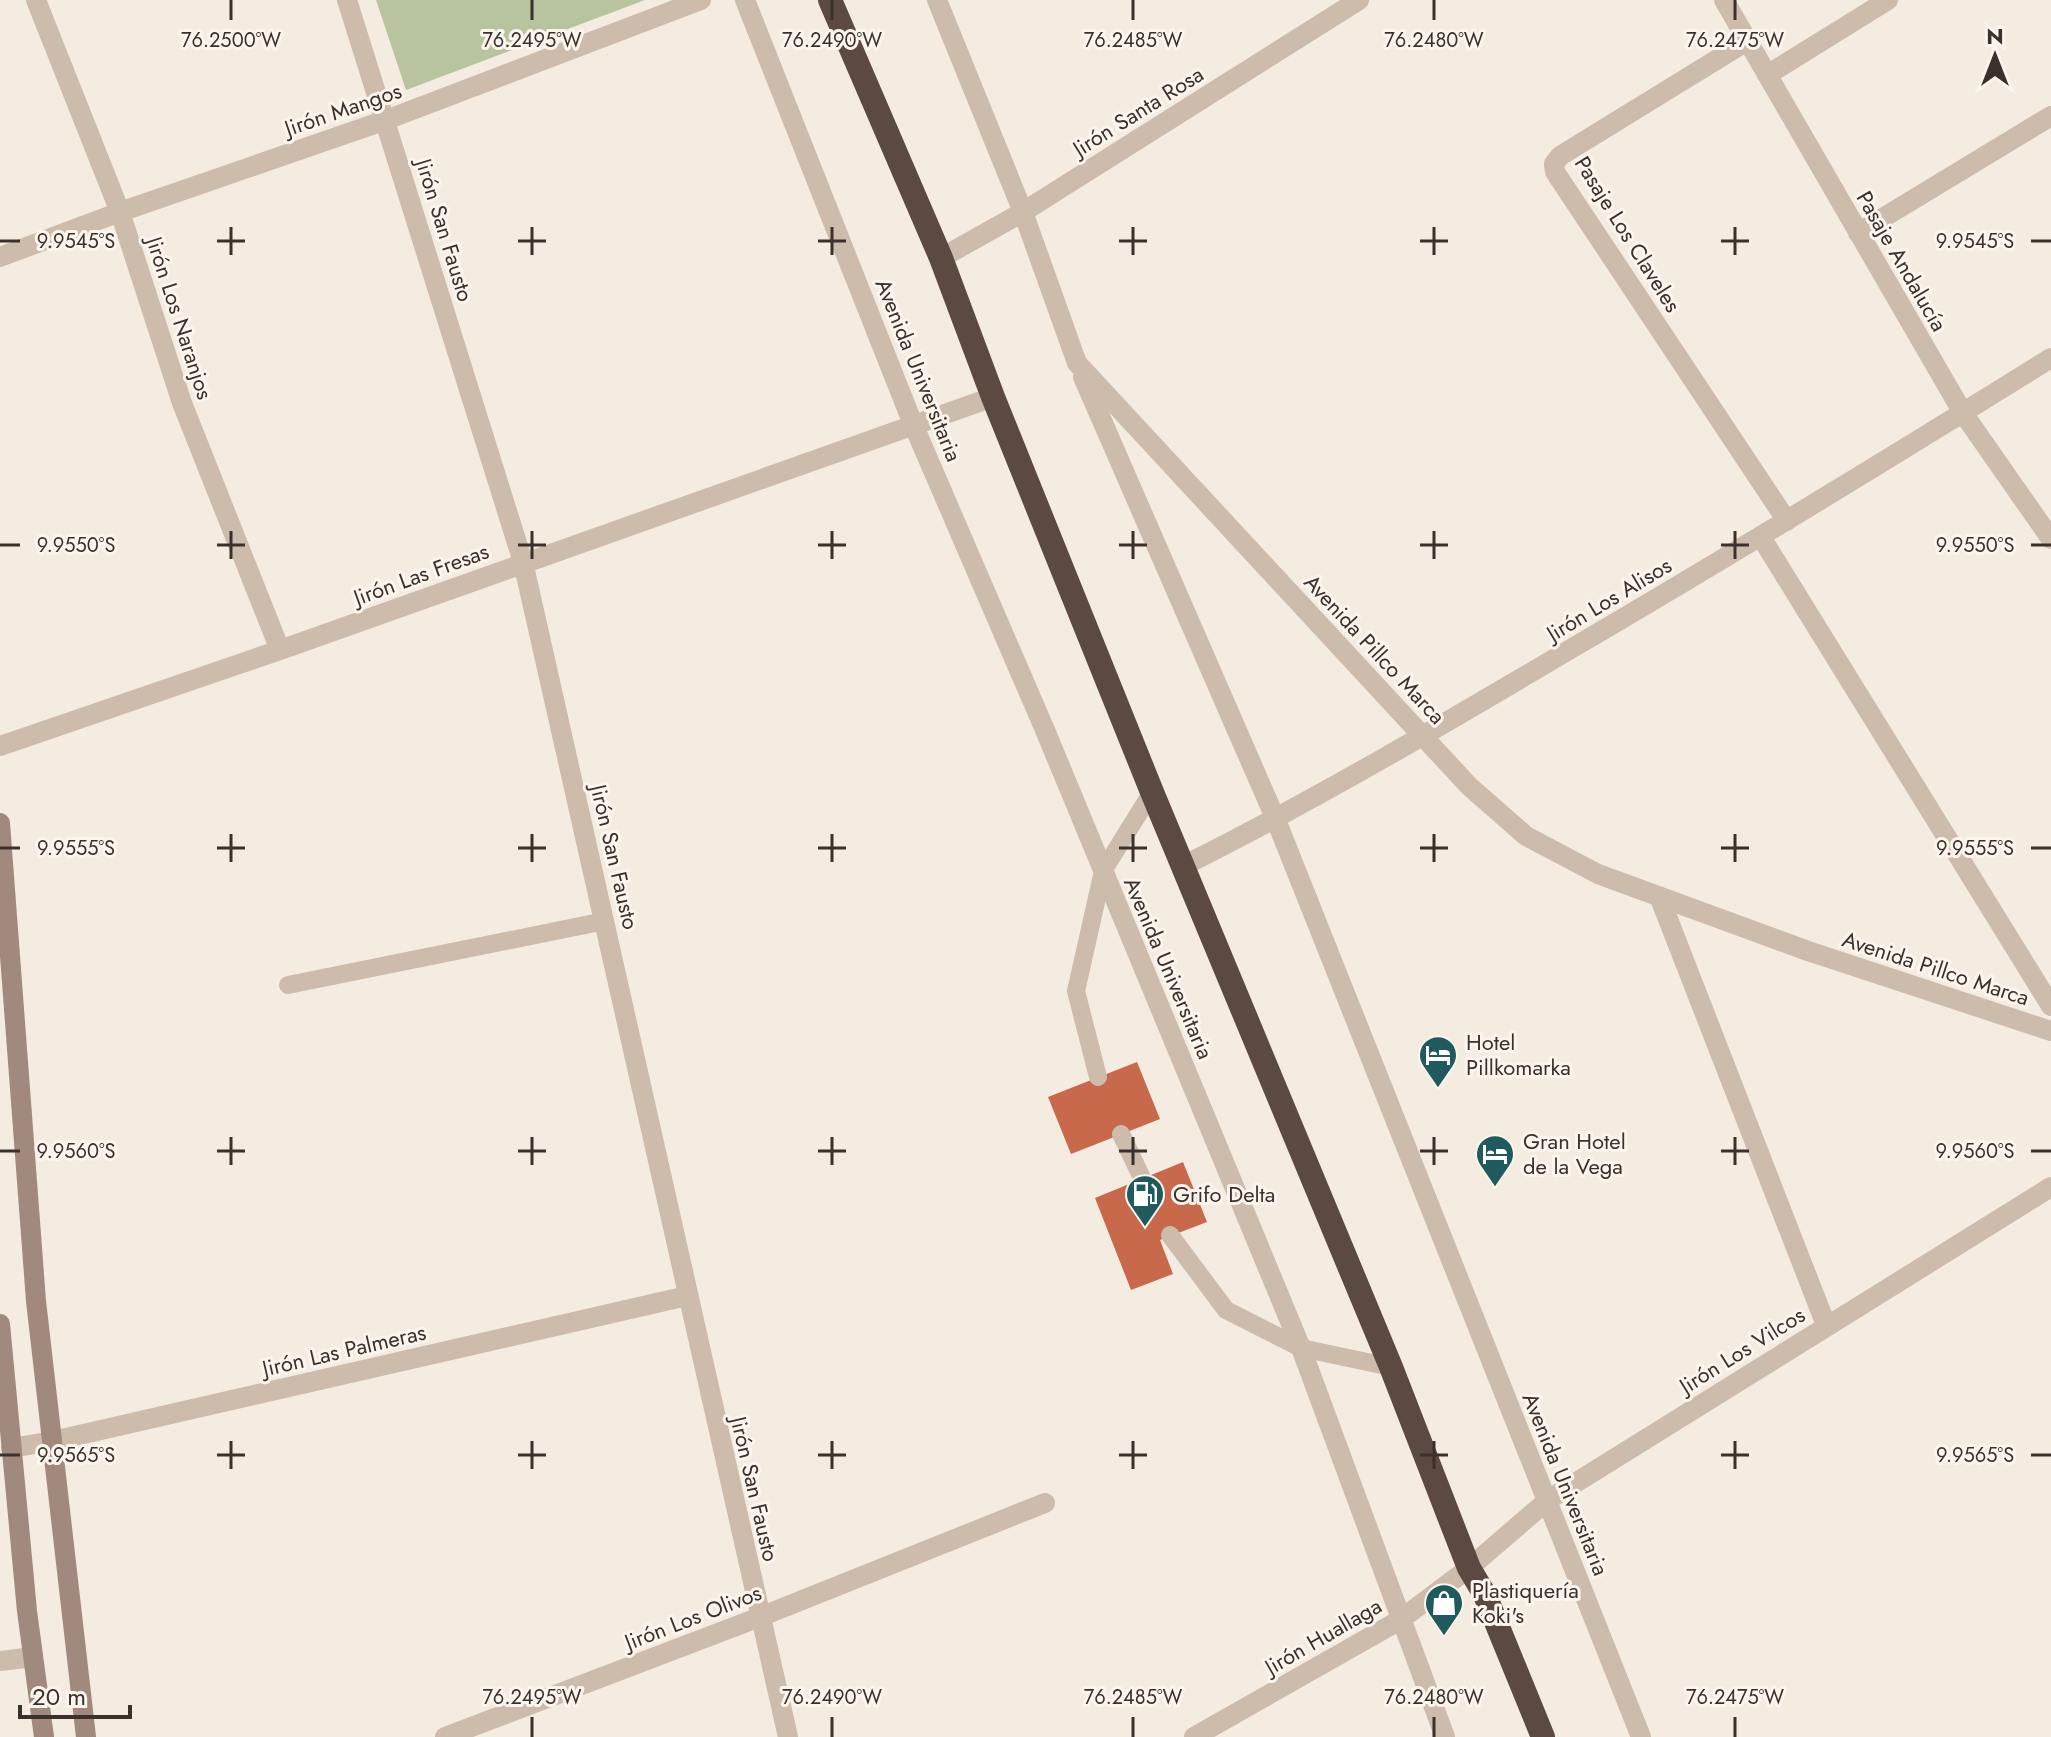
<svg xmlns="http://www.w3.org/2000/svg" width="2051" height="1737" viewBox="0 0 2051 1737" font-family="Jost,sans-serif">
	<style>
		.green { fill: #b8c4a0 }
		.building { fill: #c8694b }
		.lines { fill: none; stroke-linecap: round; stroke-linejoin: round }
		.lane { stroke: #cdbbac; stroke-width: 18 }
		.street { stroke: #cdbbac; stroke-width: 20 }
		.secondary { stroke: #a18a7d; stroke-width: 20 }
		.highway { stroke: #5c4a42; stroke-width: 24 }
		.ticks { fill: none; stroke: #3b302b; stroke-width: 3 }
		.labels { text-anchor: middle; stroke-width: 6; stroke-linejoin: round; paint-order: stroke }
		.street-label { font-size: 22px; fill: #3b302b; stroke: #fbf5ee }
		.poi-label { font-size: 22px; fill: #3b302b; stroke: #fbf5ee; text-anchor: start }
		.ticks-label { font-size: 20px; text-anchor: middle; fill: #3b302b; stroke: #fbf5ee; stroke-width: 6; stroke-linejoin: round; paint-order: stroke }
	</style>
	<rect width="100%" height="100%" fill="#f4ebe1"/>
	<path class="green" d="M 376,0 L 645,0 L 406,90 Z"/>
	<path class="building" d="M 1137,1062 L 1160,1119 L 1071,1154 L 1048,1097 Z
		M 1183,1162 L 1207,1222 L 1160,1240 L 1173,1274 L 1131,1290 L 1095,1198 Z"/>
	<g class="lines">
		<path class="lane" d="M 288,985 L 605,921
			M 1098,1077 L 1076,991 L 1103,871 L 1152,792
			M 1121,1134 L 1142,1178
			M 1170,1235 L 1226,1310 L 1301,1348 L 1391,1367"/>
		<path class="street" d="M 36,0 L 120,212 L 182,403 L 280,650
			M 347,0 L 523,562 L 788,1737
			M 745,0 L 913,424 L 1045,730 L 1301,1348 L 1445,1737
			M 937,0 L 1023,212 L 1077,363 L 1469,786 L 1526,836 L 1598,874 L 1808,951 L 2051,1031
			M 1724,0 L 1963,413 L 2051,539
			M 1747,41 L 1560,156 L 1554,164 L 1555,172 L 1787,521
			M 1767,75 L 1888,0
			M 1858,233 L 2051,116
			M 0,257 L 120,212 L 386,120 L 701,0
			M 941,258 L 1023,212 L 1359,0
			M 1083,377 L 1276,820 L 1641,1737
			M 1761,537 L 2051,1006
			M 0,746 L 280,650 L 993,397
			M 1183,866 C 1315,800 1442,725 1569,650 C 1731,555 1892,457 2051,358
			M 1659,896 L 1826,1325
			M 11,1448 L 53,1441 L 687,1296
			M 0,1661 L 33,1657
			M 445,1737 L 760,1617 L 1045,1503
			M 1194,1737 L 1400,1620 L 1469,1568 L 1548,1500 L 2051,1187"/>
		<path class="secondary" d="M 0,823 L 36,1301 L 86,1737
			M 0,1324 L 27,1611 L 44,1737"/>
		<path class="highway" d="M 830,0 L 941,258 L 993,397 L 1152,792 L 1391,1367 L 1469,1568 L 1485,1595 L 1543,1737"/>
	</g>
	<path class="ticks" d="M 231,0 L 231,20M 532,0 L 532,20M 832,0 L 832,20M 1133,0 L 1133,20M 1434,0 L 1434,20M 1735,0 L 1735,20M 231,227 L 231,255M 532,227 L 532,255M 832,227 L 832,255M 1133,227 L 1133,255M 1434,227 L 1434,255M 1735,227 L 1735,255M 0,241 L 20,241M 217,241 L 245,241M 518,241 L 546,241M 818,241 L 846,241M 1119,241 L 1147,241M 1420,241 L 1448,241M 1721,241 L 1749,241M 2031,241 L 2051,241M 231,531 L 231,559M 532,531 L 532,559M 832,531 L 832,559M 1133,531 L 1133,559M 1434,531 L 1434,559M 1735,531 L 1735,559M 0,545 L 20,545M 217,545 L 245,545M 518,545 L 546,545M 818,545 L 846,545M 1119,545 L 1147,545M 1420,545 L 1448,545M 1721,545 L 1749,545M 2031,545 L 2051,545M 231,834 L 231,862M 532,834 L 532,862M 832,834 L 832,862M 1133,834 L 1133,862M 1434,834 L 1434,862M 1735,834 L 1735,862M 0,848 L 20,848M 217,848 L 245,848M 518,848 L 546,848M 818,848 L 846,848M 1119,848 L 1147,848M 1420,848 L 1448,848M 1721,848 L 1749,848M 2031,848 L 2051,848M 231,1137 L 231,1165M 532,1137 L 532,1165M 832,1137 L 832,1165M 1133,1137 L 1133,1165M 1434,1137 L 1434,1165M 1735,1137 L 1735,1165M 0,1151 L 20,1151M 217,1151 L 245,1151M 518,1151 L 546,1151M 818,1151 L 846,1151M 1119,1151 L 1147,1151M 1420,1151 L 1448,1151M 1721,1151 L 1749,1151M 2031,1151 L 2051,1151M 231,1441 L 231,1469M 532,1441 L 532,1469M 832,1441 L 832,1469M 1133,1441 L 1133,1469M 1434,1441 L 1434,1469M 1735,1441 L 1735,1469M 0,1455 L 20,1455M 217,1455 L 245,1455M 518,1455 L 546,1455M 818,1455 L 846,1455M 1119,1455 L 1147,1455M 1420,1455 L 1448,1455M 1721,1455 L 1749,1455M 2031,1455 L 2051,1455M 532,1717 L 532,1737M 832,1717 L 832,1737M 1133,1717 L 1133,1737M 1434,1717 L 1434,1737M 1735,1717 L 1735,1737"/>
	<defs>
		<g id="hotel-pin" transform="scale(2)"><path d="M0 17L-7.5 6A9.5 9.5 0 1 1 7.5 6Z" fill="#1f5a5e" stroke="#fbf5ee"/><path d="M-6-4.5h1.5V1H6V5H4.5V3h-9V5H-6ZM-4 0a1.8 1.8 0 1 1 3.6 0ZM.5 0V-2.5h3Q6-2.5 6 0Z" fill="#fff"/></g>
		<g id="fuel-pin" transform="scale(2)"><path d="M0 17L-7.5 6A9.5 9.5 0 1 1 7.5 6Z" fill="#1f5a5e" stroke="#fbf5ee"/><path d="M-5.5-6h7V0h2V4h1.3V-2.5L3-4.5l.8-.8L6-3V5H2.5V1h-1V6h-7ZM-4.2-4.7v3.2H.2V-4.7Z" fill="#fff"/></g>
		<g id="shop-pin" transform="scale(2)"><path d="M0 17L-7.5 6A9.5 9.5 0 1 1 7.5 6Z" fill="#1f5a5e" stroke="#fbf5ee"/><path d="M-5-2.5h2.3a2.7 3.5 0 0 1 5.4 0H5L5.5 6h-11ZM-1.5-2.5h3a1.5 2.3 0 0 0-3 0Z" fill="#fff"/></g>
	</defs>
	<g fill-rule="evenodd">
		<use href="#hotel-pin" x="1438" y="1055"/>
		<use href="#hotel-pin" x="1495" y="1154"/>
		<use href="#fuel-pin" x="1145" y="1194"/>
		<use href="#shop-pin" x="1444" y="1603"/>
	</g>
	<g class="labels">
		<g class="street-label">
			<text transform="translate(343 109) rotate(-19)" y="8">Jirón Mangos</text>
			<text transform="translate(1138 111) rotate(-32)" y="8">Jirón Santa Rosa</text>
			<text transform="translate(445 230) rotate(73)" y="8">Jirón San Fausto</text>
			<text transform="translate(1628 234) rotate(58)" y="8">Pasaje Los Claveles</text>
			<text transform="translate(1902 261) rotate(60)" y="8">Pasaje Andalucía</text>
			<text transform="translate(180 318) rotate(72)" y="8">Jirón Los Naranjos</text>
			<text transform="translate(919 370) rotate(68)" y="8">Avenida Universitaria</text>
			<text transform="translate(421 574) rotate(-20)" y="8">Jirón Las Fresas</text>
			<text transform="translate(1609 599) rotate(-31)" y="8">Jirón Los Alisos</text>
			<text transform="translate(1375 649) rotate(47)" y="8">Avenida Pillco Marca</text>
			<text transform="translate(615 857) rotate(77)" y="8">Jirón San Fausto</text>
			<text transform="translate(1169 968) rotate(67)" y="8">Avenida Universitaria</text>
			<text transform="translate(1936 968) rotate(18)" y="8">Avenida Pillco Marca</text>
			<text transform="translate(344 1350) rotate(-13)" y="8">Jirón Las Palmeras</text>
			<text transform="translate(1742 1350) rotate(-32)" y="8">Jirón Los Vilcos</text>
			<text transform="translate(1566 1484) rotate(68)" y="8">Avenida Universitaria</text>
			<text transform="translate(755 1489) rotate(77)" y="8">Jirón San Fausto</text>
			<text transform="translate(693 1617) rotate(-21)" y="8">Jirón Los Olivos</text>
			<text transform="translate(1323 1636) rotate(-30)" y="8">Jirón Huallaga</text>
		</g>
		<g class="poi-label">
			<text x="1466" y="1050">Hotel<tspan x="1466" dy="25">Pillkomarka</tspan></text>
			<text x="1523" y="1149">Gran Hotel<tspan x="1523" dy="25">de la Vega</tspan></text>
			<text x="1173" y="1202">Grifo Delta</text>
			<text x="1472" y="1598">Plastiquería<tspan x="1472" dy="25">Koki's</tspan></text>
		</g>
	</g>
	<g class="ticks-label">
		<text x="231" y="47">76.2500°W</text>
		<text x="532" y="47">76.2495°W</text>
		<text x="832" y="47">76.2490°W</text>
		<text x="1133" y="47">76.2485°W</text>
		<text x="1434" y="47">76.2480°W</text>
		<text x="1735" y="47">76.2475°W</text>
		<text x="76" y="248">9.9545°S</text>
		<text x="1975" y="248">9.9545°S</text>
		<text x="76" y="552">9.9550°S</text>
		<text x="1975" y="552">9.9550°S</text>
		<text x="76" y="855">9.9555°S</text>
		<text x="1975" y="855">9.9555°S</text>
		<text x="76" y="1158">9.9560°S</text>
		<text x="1975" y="1158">9.9560°S</text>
		<text x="76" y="1462">9.9565°S</text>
		<text x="1975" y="1462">9.9565°S</text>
		<text x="532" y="1704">76.2495°W</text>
		<text x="832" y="1704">76.2490°W</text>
		<text x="1133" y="1704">76.2485°W</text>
		<text x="1434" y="1704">76.2480°W</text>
		<text x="1735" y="1704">76.2475°W</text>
	</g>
	<g transform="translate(1995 56)" stroke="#fbf5ee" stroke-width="6" paint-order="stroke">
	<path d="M0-6L14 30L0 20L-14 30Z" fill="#3b302b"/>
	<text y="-12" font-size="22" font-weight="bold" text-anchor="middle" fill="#3b302b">N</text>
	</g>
	<path d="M20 1705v12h110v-12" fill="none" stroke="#3b302b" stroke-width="4"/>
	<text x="32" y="1705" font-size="24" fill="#3b302b" stroke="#fbf5ee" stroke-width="6" paint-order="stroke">20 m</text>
</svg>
